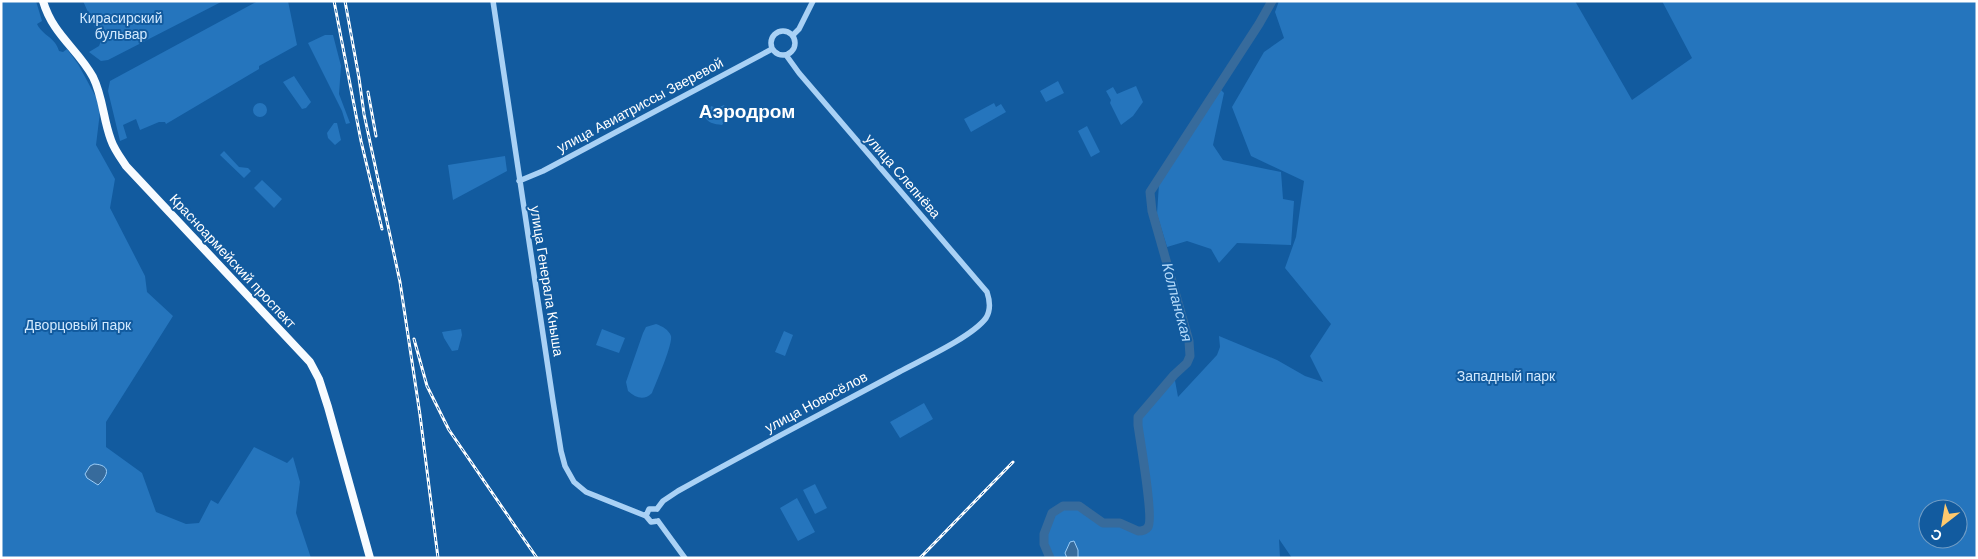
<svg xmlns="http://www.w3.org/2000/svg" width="1978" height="559" viewBox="0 0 1978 559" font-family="'DM Sans',sans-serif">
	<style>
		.green { fill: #2575bd; fill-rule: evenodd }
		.water { fill: #376b9c; stroke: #9bcdf8 }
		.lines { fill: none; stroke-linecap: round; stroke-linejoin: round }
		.river { stroke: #376b9c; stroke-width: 9 }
		.minor { stroke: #a9d1f5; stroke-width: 5.5 }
		.major { stroke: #f7fbff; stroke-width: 8 }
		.rail-casing { stroke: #fff; stroke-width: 3 }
		.rail { stroke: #125b9f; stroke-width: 1; stroke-dasharray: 4; stroke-linecap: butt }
		.labels { text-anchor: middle; stroke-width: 4; stroke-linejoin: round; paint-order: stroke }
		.park-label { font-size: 14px; fill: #d2e9fe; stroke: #125b9f }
		.street-label { font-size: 14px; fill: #fff; stroke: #125b9f }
		.water-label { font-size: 15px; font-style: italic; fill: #b6dbfb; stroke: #125b9f }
		.district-label { font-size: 19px; font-weight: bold; fill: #fff; stroke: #125b9f }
	</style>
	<rect width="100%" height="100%" fill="#125b9f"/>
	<path class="green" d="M 1,1 L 36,1 L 42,21 L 37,24 C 43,36 55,37 59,51 L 63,52 L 67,49 L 78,64 L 97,99 L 100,112 L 96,145 L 115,179 L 110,208 L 145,276 L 147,292 L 173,316 L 106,422 L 106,447 L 142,473 L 156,512 L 186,524 L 199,523 L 211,500 L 218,504 L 254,447 L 287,463 L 293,457 L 300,482 L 296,513 L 311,558 L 1,558 Z
		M 83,1 L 223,1 L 108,60 L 101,61 L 89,52 L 99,46 L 101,41 Z
		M 258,1 L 288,1 L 297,45 L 259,66 L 259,69 L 166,124 L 165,122 L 159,122 L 140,130 L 136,119 L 123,125 L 127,138 L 120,141 L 108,91 L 110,81 Z
		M 1279,1 L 1575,1 L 1632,100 L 1692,58 L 1662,1 L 1977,1 L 1977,558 L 1292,558 L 1279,539 L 1280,558 L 1078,558 L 1078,550 L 1065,553 L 1067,558 L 1050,558 L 1044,544 L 1044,534 L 1052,513 L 1063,506 L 1079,506 L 1103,523 L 1120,523 L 1138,531 L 1148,527 L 1148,497 L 1138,425 L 1138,417 L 1174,375 L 1178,397 L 1217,355 L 1220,347 L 1219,336 L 1277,360 L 1305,376 L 1323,382 L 1310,356 L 1331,324 L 1285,268 L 1296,237 L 1304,181 L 1251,156 L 1232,107 L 1264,52 L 1284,38 L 1275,12 ZM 1928,509 L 1958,509 L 1958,539 L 1928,539 Z
		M 325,35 L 333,35 L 341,66 L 339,94 L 350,123 L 346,124 L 342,111 L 308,43 Z
		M 294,76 L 311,102 L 306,108 L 302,109 L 283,82 Z
		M 1058,81 L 1064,93 L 1046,102 L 1040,91 Z
		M 1136,86 L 1143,102 L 1133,116 L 1121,125 L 1110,103 L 1111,100 L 1106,91 L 1113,87 L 1117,94 Z
		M 1220,89 L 1224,93 L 1213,145 L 1223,160 L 1281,172 L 1283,199 L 1294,201 L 1291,245 L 1237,243 L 1219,263 L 1211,249 L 1187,241 L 1167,247 L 1157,214 L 1159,184 Z
		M253 110a7 7 0 1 1 14 0a7 7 0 1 1-14 0Z
		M 994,103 L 996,107 L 1001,104 L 1006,112 L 971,132 L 964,119 Z
		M 724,105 L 730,115 L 722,125 C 714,124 707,123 704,115 L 708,113 L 711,106 L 717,108 Z
		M 334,123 L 337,123 L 341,140 L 335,145 L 328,138 L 327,133 Z
		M 1087,126 L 1100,152 L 1091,157 L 1078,131 Z
		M 224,151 L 239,167 L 248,168 L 251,171 L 244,178 L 220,155 Z
		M 505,156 L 507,171 L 453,200 L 448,165 Z
		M 262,180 L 282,199 L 274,208 L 254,188 Z
		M 656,324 C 662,326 669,330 671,336 C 673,344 656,383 652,393 C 644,401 636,398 628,391 L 626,382 L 643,333 L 646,327 Z
		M 461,329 L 462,335 L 458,350 L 452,351 L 444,338 L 442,332 Z
		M 602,329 L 625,338 L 619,353 L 596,345 Z
		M 784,331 L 793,335 L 785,356 L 775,352 Z
		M 924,403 L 933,419 L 900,438 L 890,422 Z
		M 815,484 L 827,508 L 815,514 L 803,490 Z
		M 797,498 L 815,532 L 798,541 L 780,508 Z"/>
	<path class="water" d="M 94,464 C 112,465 108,476 98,485 L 87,478 L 85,474 L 90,466 Z
		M 1074,541 L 1078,550 L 1078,558 L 1067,558 L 1065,553 L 1070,542 Z"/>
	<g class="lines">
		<path class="river" d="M 1050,558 L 1044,544 L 1044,534 L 1052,513 L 1063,506 L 1079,506 L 1103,523 L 1120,523 L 1138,531 C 1141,531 1146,530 1148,527 C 1154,519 1140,440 1138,425 L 1138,417 L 1174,375 L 1187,363 L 1190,356 L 1189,341 L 1152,211 L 1150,192 L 1259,24 L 1272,1"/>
		<path class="minor" d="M 493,1 L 553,401 L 561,451 L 565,466 L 574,482 L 586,492 L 646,516
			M771 43a12 12 0 1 1 24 0a12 12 0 1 1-24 0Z
			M 793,35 L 799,29 L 813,1
			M 519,181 L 543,171 L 772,49
			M 657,509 L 663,501 L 678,491 C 751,450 825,412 899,372 C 921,360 972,337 986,318 C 991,310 990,301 987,292 L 799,73 L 786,55
			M 646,516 L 649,509 L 657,509
			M 646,516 L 651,522 L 658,521
			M 658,521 L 685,558"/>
		<path class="major" d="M 43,1 C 53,35 77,48 93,77 C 103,97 103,119 111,140 C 114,149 120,157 126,166 L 310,362 L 319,379 L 328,407 L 370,558"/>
		<g class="rail-casing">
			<path id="rail" d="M 334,1 L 361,141 L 382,229
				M 345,1 L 359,78 L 364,114 L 400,282 L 420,415 L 438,558
				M 368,92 L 376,136
				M 414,339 L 427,386 L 449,430 L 537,558
				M 920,558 L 1013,462"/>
		</g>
		<use href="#rail" class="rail"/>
	</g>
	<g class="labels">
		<g class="park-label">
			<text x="121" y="23">Кирасирский<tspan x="121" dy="16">бульвар</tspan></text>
			<text x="78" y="330">Дворцовый парк</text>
			<text x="1506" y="381">Западный парк</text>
		</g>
		<g class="street-label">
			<text transform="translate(640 105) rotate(-28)" y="5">улица Авиатриссы Зверевой</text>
			<text transform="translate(903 176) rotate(49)" y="5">улица Слепнёва</text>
			<text transform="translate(233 261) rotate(47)" y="5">Красноармейский проспект</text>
			<text transform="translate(547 281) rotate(81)" y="5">улица Генерала Кныша</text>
			<text transform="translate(816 402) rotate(-28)" y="5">улица Новосёлов</text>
		</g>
		<g class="water-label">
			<text transform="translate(1177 302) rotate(75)" y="5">Колпанская</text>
		</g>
		<g class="district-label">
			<text x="747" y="118">Аэродром</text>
		</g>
	</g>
	<rect width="1978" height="559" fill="none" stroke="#ffffff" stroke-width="5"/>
	<g transform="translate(1943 524) rotate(211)"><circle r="24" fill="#125b9f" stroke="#719dc5"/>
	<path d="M0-4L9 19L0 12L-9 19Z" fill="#ffc96d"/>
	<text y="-8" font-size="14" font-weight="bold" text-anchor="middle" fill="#ffffff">С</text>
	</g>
</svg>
